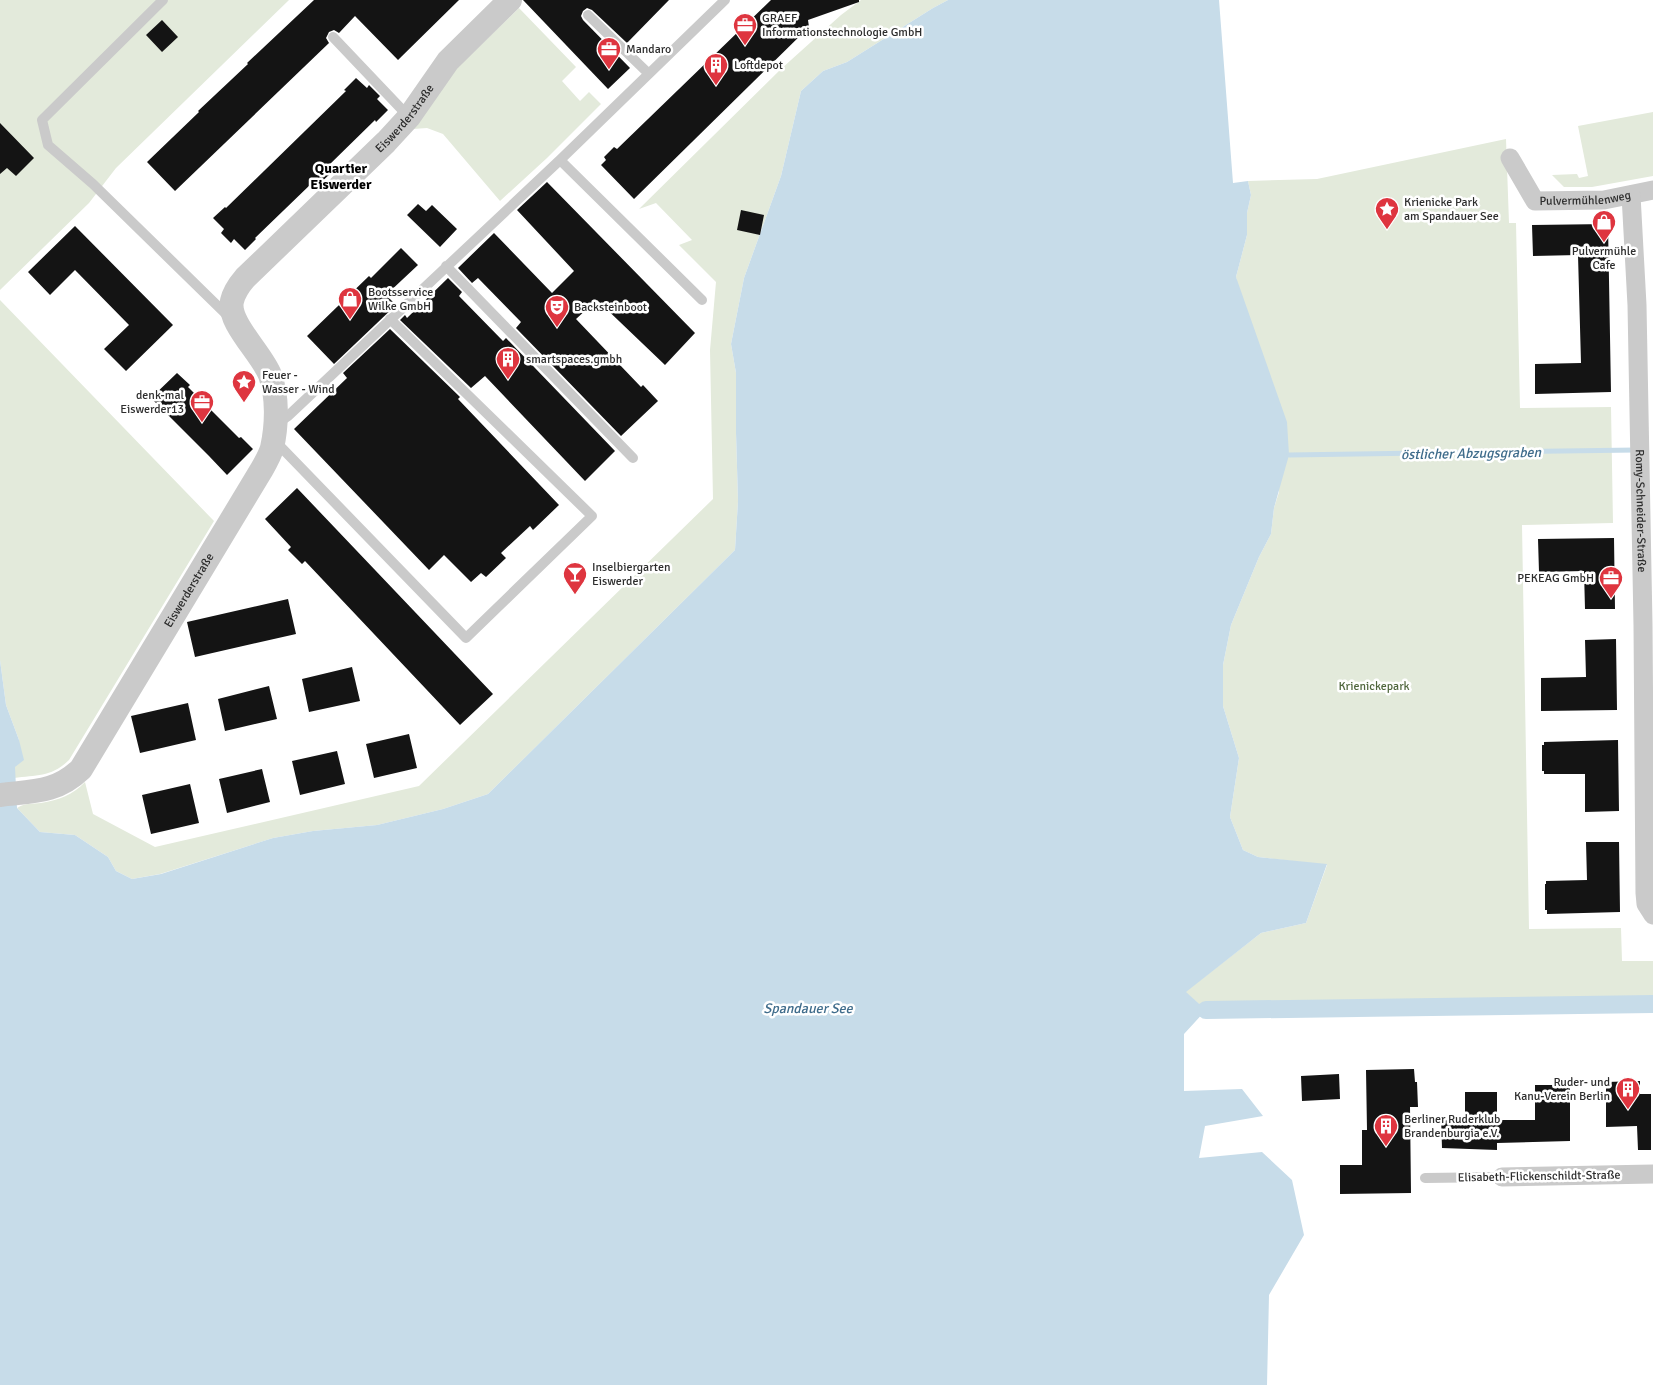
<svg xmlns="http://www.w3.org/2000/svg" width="1653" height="1385" viewBox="0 0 1653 1385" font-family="Signika,sans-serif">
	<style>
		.green { fill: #e3eadb }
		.water { fill: #c7dce9 }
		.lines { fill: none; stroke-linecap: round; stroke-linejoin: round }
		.stream { stroke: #c7dce9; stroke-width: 5 }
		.canal { stroke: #c7dce9; stroke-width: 18 }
		.building { fill: #141414 }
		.service { stroke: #cacaca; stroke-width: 10 }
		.minor { stroke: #cacaca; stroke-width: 19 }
		.tertiary { stroke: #cacaca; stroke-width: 24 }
		.labels { text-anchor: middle; stroke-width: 5; stroke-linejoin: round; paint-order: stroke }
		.poi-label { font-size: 12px; fill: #2d2d2d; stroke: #fff; text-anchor: start }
		.street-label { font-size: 12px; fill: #2d2d2d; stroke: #fff }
		.park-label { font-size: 12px; fill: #4f663c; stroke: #fff }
		.neighbourhood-label { font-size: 14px; font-weight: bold; fill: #000; stroke: #fff }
		.water-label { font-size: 14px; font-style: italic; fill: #3f6c8b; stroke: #fff }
	</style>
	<rect width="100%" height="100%" fill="#fff"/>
	<path class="green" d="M 0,0 L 289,0 L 116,168 L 89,203 L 0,290 Z
		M 861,0 L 948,0 L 933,8 L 847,62 L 823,71 L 801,91 L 781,176 L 744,278 L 731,344 L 736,373 L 736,433 L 738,501 L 735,550 L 488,794 L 443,809 L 377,825 L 313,831 L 273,838 L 160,874 L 132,879 L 116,871 L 108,857 L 75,835 L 40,832 L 17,808 C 24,803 33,804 41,803 C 59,800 73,795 85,782 L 93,814 L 155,847 L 419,786 L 713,499 L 710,350 L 716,282 L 679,245 L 692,240 L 656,203 L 639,209 L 781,69 L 841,15 Z
		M 519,8 L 576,67 L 562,81 L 580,101 L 589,92 L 601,104 L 547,158 L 500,201 L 443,134 L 427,128 L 413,129 L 456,69 Z
		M 1653,112 L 1653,176 L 1592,187 L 1564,187 L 1552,175 L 1577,174 L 1579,178 L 1588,176 L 1578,126 Z
		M 1506,139 L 1509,223 L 1516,223 L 1520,408 L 1611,407 L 1613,523 L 1522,525 L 1529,929 L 1621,928 L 1622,961 L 1653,961 L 1653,1004 L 1206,1010 L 1185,992 L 1261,933 L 1306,923 L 1327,865 L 1258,857 L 1243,850 L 1230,817 L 1239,758 L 1223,706 L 1223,665 L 1231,625 L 1259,557 L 1271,534 L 1274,508 L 1279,492 L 1236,277 L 1247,235 L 1247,213 L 1251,195 L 1248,181 L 1317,179 Z
		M 0,300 L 214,521 L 69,760 C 52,777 37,775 14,778 L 15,766 L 19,740 L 6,705 L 0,660 Z"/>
	<path class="water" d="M 948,0 L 1219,0 L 1233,183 L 1248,181 L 1251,195 L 1247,213 L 1247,235 L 1236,277 L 1287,422 L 1289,455 L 1274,508 L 1271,534 L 1259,557 L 1231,625 L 1223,665 L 1223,706 L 1239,758 L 1230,817 L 1243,850 L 1258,857 L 1327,864 L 1306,923 L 1261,933 L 1186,992 L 1206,1010 L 1184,1034 L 1184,1091 L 1242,1089 L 1263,1116 L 1205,1126 L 1199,1158 L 1262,1152 L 1292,1180 L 1304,1235 L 1269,1295 L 1267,1385 L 0,1385 L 0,660 L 6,705 L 19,740 L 24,760 L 15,767 L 17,808 L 40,832 L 75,835 L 108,857 L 116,871 L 132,879 L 161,874 L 273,838 L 313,831 L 377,825 L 443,809 L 488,794 L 735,550 L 738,501 L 736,433 L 736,373 L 731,344 L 744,278 L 781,176 L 801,91 L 823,71 L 847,62 L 933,8 Z"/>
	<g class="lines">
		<path class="stream" d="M 1289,455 L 1636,450"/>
		<path class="canal" d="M 1206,1010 L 1653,1004"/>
	</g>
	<path class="building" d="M 314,0 L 459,0 L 398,60 L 355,16 L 339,33 L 334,30 L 329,32 L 326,38 L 329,43 L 175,191 L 147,162 L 199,112 L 198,111 L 248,64 L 247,63 Z
		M 523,0 L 669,0 L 627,43 L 592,10 L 587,8 L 583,11 L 581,16 L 583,20 L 630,68 L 608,89 Z
		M 771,0 L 859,0 L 859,2 L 808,20 L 809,27 L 634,199 L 601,165 L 606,160 L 604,157 L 614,147 L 617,149 Z
		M 162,20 L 178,37 L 162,52 L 146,35 Z
		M 356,78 L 367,88 L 369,85 L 380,96 L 377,99 L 388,110 L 376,122 L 375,120 L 327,167 L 332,172 L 316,187 L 312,183 L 255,238 L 256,239 L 245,250 L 234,239 L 231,243 L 221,233 L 224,229 L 213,218 L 225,207 L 226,208 L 346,91 L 344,90 Z
		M 0,123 L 34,158 L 16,176 L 7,168 L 0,174 Z
		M 547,182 L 695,333 L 665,365 L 597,300 L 576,319 L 641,387 L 643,385 L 658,401 L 621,436 L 516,328 L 521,322 L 478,278 L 472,283 L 458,268 L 494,233 L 552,293 L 574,271 L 517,210 Z
		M 418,204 L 426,211 L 432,205 L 457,229 L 440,247 L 407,215 Z
		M 741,210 L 764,215 L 760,235 L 737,230 Z
		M 1608,224 L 1611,392 L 1535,394 L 1535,364 L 1581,363 L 1578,255 L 1533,256 L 1532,225 Z
		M 75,226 L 173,325 L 126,371 L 104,349 L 129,325 L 75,270 L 50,295 L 28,272 Z
		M 401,248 L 418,265 L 386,295 L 396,305 L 334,364 L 307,336 L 369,276 L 371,278 Z
		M 448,278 L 462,292 L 459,296 L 503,341 L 506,338 L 615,451 L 585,481 L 485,376 L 471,388 L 400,320 L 405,315 L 407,318 Z
		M 390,329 L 460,397 L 458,399 L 559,505 L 533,530 L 530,526 L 501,553 L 506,558 L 486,577 L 481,573 L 471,582 L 444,555 L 429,570 L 294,429 L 347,378 L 343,373 Z
		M 177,373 L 190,385 L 188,387 L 239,438 L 241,437 L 253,449 L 227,475 L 209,456 L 151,398 Z
		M 297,488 L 493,694 L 460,725 L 305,561 L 302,564 L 288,550 L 291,547 L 265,519 Z
		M 1614,538 L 1615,609 L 1585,609 L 1584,571 L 1539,572 L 1538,539 Z
		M 288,599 L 296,634 L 195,657 L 187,622 Z
		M 1616,639 L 1617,710 L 1541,711 L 1541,678 L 1586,677 L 1585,640 Z
		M 352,667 L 360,701 L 309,712 L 302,679 Z
		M 269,686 L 277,719 L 225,731 L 218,699 Z
		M 188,703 L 196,740 L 140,753 L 131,716 Z
		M 409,734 L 417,768 L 374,778 L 366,744 Z
		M 1618,740 L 1619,811 L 1585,812 L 1585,774 L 1544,774 L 1544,771 L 1542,771 L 1542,745 L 1544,745 L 1544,742 Z
		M 337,751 L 345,784 L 300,795 L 292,761 Z
		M 262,769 L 270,802 L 227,813 L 219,779 Z
		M 190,784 L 199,823 L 151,834 L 142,795 Z
		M 1586,842 L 1619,842 L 1620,912 L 1547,914 L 1547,910 L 1545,910 L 1545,884 L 1546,884 L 1546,881 L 1587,880 Z
		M 1414,1069 L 1415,1082 L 1417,1082 L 1418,1107 L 1410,1107 L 1411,1193 L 1340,1194 L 1340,1165 L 1362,1165 L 1362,1130 L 1367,1130 L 1366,1070 Z
		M 1339,1074 L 1340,1099 L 1302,1101 L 1301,1076 Z
		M 1640,1081 L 1640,1094 L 1651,1094 L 1651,1150 L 1638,1150 L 1637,1126 L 1606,1127 L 1606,1082 Z
		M 1535,1085 L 1570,1085 L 1570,1141 L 1497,1143 L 1497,1150 L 1442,1148 L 1441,1116 L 1465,1116 L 1465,1092 L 1497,1092 L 1497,1120 L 1535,1120 Z"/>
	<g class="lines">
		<path class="service" d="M 163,0 L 42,120 L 48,145 L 93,184 L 230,318
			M 588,15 L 648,73
			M 333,37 L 409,117
			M 560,160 L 702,300
			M 446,266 L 633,458
			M 276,424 L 288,416 L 560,160 L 725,0
			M 275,441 L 466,638 L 592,516 L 390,319
			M 1425,1178 L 1502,1177"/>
		<g class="minor">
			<path id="s1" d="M 1510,158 L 1535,201 L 1604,200 L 1653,190"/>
			<path id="s2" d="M 1631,195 L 1637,305 L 1643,625 L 1645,893 L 1646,904 L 1653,915"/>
			<path d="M 1502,1177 L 1653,1174"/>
		</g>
		<path class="tertiary" id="s3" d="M 0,795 C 33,791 56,793 81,769 L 262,469 C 266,462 270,455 272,448 C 277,425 278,397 270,375 C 262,354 227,322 232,301 C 234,292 239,285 245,278 L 386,142 L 409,117 L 448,61 L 510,0"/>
	</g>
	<defs>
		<g id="office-pin" transform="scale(1.25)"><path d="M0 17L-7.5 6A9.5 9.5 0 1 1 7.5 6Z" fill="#de353f" stroke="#fff"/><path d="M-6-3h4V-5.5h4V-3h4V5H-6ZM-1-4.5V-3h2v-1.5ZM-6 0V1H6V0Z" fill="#fff"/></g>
		<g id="building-pin" transform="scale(1.25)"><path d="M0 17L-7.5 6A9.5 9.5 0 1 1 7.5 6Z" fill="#de353f" stroke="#fff"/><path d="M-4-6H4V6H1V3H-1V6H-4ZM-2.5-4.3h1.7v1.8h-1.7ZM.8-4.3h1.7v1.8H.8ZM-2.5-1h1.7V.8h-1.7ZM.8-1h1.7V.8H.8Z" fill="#fff"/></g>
		<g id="sight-pin" transform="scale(1.25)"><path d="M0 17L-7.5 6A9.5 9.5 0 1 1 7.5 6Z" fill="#de353f" stroke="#fff"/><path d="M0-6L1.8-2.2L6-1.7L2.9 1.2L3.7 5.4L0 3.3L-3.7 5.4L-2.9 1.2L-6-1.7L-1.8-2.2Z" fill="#fff"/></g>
		<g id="shop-pin" transform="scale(1.25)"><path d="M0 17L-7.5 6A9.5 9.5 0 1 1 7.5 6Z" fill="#de353f" stroke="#fff"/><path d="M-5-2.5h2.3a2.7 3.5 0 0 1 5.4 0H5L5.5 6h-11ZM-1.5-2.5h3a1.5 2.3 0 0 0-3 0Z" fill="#fff"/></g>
		<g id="theatre-pin" transform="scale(1.25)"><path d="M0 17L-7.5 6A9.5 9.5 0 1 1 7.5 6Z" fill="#de353f" stroke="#fff"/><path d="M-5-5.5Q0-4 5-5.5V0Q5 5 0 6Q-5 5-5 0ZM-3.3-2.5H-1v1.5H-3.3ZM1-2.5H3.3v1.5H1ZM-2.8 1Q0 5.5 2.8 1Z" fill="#fff"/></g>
		<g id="bar-pin" transform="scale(1.25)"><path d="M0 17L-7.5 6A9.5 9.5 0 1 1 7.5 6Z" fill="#de353f" stroke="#fff"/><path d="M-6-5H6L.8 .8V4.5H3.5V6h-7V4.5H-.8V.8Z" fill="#fff"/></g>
	</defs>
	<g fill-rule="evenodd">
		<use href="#office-pin" x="745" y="25"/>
		<use href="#office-pin" x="609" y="49"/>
		<use href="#building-pin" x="716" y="65"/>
		<use href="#sight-pin" x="1387" y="209"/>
		<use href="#shop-pin" x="1604" y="222"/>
		<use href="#shop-pin" x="350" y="299"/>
		<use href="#theatre-pin" x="557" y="307"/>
		<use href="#building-pin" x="508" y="359"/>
		<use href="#sight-pin" x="244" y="382"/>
		<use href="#office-pin" x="202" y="402"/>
		<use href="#bar-pin" x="575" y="574"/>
		<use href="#office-pin" x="1611" y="578"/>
		<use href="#building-pin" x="1628" y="1089"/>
		<use href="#building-pin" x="1386" y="1126"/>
	</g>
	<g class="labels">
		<g class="poi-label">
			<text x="762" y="22">GRAEF<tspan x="762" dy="14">Informationstechnologie GmbH</tspan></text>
			<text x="626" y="53">Mandaro</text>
			<text x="734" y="69">Loftdepot</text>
			<text x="1404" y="206">Krienicke Park<tspan x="1404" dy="14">am Spandauer See</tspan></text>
			<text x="1604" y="255" text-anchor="middle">Pulvermühle<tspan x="1604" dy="14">Cafe</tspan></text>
			<text x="368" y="296">Bootsservice<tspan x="368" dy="14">Wilke GmbH</tspan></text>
			<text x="574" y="311">Backsteinboot</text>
			<text x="526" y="363">smartspaces.gmbh</text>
			<text x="262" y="379">Feuer -<tspan x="262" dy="14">Wasser - Wind</tspan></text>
			<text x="184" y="399" text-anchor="end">denk-mal<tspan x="184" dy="14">Eiswerder13</tspan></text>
			<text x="592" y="571">Inselbiergarten<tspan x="592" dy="14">Eiswerder</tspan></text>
			<text x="1594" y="582" text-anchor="end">PEKEAG GmbH</text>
			<text x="1610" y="1086" text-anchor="end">Ruder- und<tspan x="1610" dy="14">Kanu-Verein Berlin</tspan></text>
			<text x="1404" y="1123">Berliner Ruderklub<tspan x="1404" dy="14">Brandenburgia e.V.</tspan></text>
		</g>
		<g class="street-label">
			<text dy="4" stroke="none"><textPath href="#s3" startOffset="872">Eiswerderstraße</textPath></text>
			<text dy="4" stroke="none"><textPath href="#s1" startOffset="100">Pulvermühlenweg</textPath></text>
			<text dy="4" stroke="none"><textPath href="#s2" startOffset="316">Romy-Schneider-Straße</textPath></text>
			<text dy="4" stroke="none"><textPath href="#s3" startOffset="296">Eiswerderstraße</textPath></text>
			<text transform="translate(1539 1176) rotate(-1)" y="4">Elisabeth-Flickenschildt-Straße</text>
		</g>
		<g class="park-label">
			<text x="1374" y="690">Krienickepark</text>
		</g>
		<g class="neighbourhood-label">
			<text x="341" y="173">Quartier<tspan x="341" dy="16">Eiswerder</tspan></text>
		</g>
		<g class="water-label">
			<text transform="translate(1471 453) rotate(-1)" y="5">östlicher Abzugsgraben</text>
			<text x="808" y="1013">Spandauer See</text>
		</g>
	</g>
</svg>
